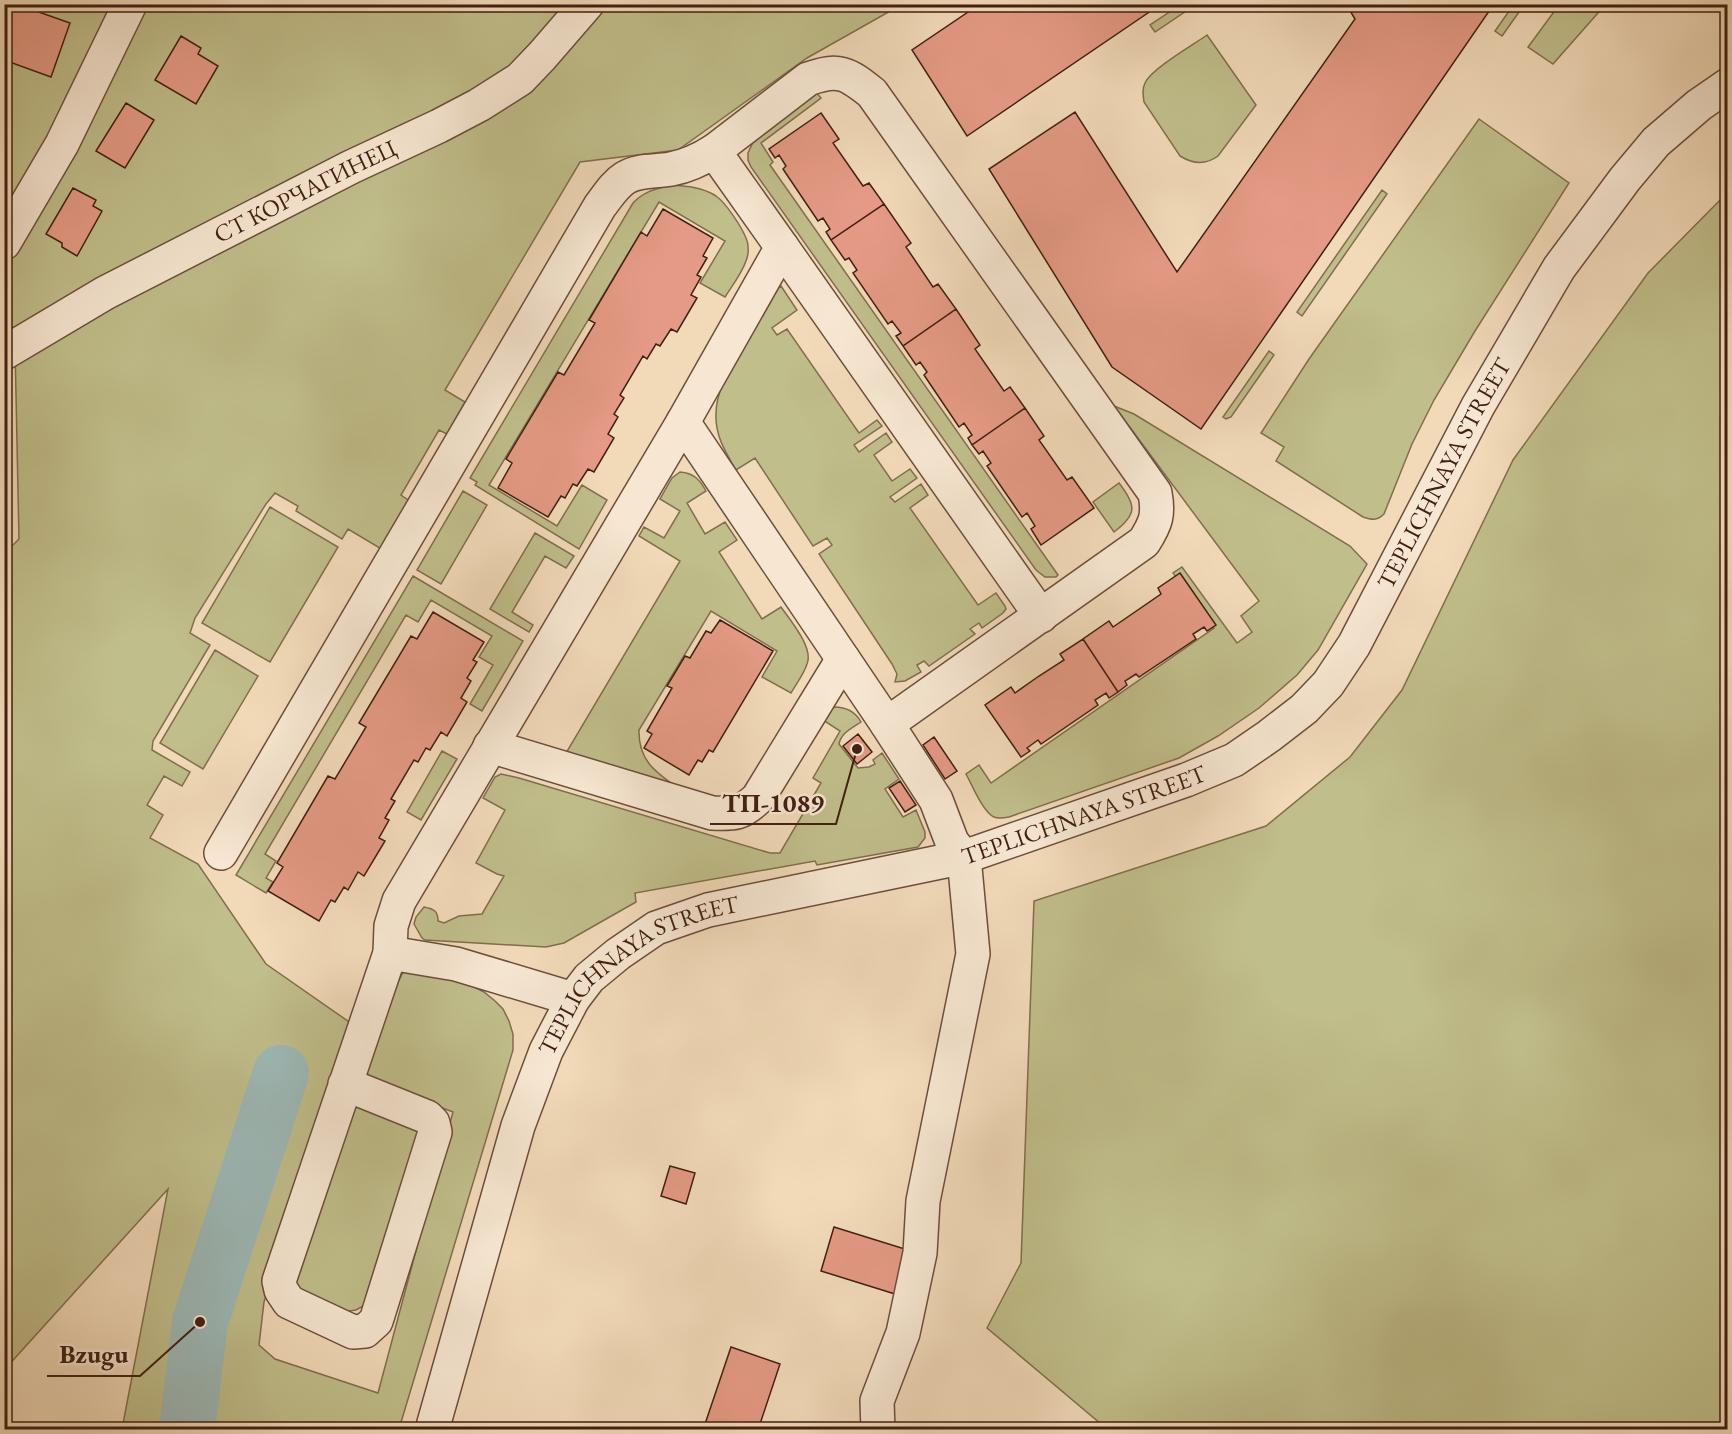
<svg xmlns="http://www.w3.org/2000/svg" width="1732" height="1434" viewBox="0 0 1732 1434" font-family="'EB Garamond',serif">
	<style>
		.green { fill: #c0be8b; stroke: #806e4e; stroke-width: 1.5 }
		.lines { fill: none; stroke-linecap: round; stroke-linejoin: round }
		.river { stroke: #9db9b7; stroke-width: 56 }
		.building { fill: #e59a85; stroke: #411f11; stroke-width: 1.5 }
		.minor-casing { stroke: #6d4e3b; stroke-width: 36 }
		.minor { stroke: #f7e7d2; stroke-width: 33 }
		.labels { text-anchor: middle; stroke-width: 5; stroke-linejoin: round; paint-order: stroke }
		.street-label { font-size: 24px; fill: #411f11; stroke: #f7e7d2 }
		.leader { fill: none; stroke: #411f11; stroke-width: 2 }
		.callout-dot { fill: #411f11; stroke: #f7e7d2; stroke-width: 2 }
		.callout-label { font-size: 26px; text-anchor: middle; font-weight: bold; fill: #411f11; stroke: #f7e7d2; stroke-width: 5; stroke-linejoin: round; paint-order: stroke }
	</style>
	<rect width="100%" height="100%" fill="#f2dab9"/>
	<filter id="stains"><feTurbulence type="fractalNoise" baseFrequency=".00333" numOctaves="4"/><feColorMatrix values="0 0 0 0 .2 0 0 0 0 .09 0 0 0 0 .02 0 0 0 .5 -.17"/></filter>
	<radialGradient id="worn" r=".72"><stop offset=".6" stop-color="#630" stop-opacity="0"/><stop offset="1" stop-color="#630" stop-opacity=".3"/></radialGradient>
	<path class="green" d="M 1514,4 L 1524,5 L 1502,36 L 1495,31 Z
		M 5,5 L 901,5 L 807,58 L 678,150 L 580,162 L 445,390 L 465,402 L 447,434 L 439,430 L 401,495 L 411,502 L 383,550 L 348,529 L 342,539 L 296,511 L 298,506 L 275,493 L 266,504 L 195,618 L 190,633 L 210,645 L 153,741 L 152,750 L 190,772 L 182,786 L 164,776 L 147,805 L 163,815 L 150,838 L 198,864 L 266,964 L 355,1026 L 264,1302 L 259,1345 L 275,1359 L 378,1393 L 453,1112 L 380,1084 L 371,1078 L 366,1072 L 395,989 L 402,974 L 406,970 L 420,968 L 472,986 L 484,992 L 495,1001 L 503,1009 L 509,1021 L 513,1034 L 513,1050 L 399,1429 L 122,1429 L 168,1189 L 5,1369 L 4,554 L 19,539 L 15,347 L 4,350 Z
		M 1180,5 L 1195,5 L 1155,32 L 1150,25 Z
		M 1559,5 L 1605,5 L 1553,64 L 1528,47 Z
		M 1207,35 L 1256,105 L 1218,156 C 1206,165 1193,164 1180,156 L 1144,102 C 1143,95 1142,89 1145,83 C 1151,69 1193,45 1207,35 Z
		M 816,92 L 821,98 L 761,143 L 773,162 L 770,165 L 1058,575 L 1056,577 L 1045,577 L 1036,570 L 751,167 L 748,160 L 748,153 L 754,140 Z
		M 1479,119 L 1569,183 L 1475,331 L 1434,400 L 1412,444 L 1384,514 C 1377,521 1372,520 1363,517 L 1276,461 L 1284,447 L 1261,433 L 1309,359 Z
		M 671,185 C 686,186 702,187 716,196 C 726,203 741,226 746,238 C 749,244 749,254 746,261 C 742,273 732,286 725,297 L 700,283 L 725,241 L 659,202 L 489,485 L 557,526 L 582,485 L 607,500 L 579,549 L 475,485 L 477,482 L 470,478 L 633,203 C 644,191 656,189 671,185 Z
		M 1382,190 L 1387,194 L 1302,316 L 1297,312 Z
		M 1727,193 L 1727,1429 L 1107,1429 L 987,1328 L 1021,1263 L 1034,901 L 1266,826 L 1350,757 L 1402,690 L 1513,460 L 1648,273 Z
		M 781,286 L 797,310 L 772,328 L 777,335 L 787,329 L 859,433 L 877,420 L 882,426 L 854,445 L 859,452 L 886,433 L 892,442 L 874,455 L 892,481 L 910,469 L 917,478 L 890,497 L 895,502 L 921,484 L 928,495 L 910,508 L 978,605 L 996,593 L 1005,606 L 1006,609 L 1003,613 L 982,628 L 979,623 L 970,629 L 975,634 L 929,666 L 924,661 L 917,665 L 921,672 L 905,681 L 895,682 L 897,674 L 892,664 L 819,554 L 832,545 L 827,538 L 813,546 L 755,458 L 736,470 C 726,453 715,436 716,414 C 716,390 731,367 742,346 C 752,328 761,311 771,293 Z
		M 1269,351 L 1274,355 L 1231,417 L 1226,419 L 1223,417 Z
		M 1114,406 L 1134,414 L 1350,546 L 1367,564 L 1318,650 L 1297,675 L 1259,708 L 1218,736 L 1179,758 L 1009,817 C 1004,818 998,819 994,817 C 983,812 972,785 966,774 L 979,765 L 991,783 L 1214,628 L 1173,573 L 1182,567 L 1237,643 L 1252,632 L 1241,616 L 1259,601 Z
		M 680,472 C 694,473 700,480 706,491 L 687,503 L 705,534 L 725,522 L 737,540 L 719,552 L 762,619 L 781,607 C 790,620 814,648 807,664 C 804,674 796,684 791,693 L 762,677 L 777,651 L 711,611 L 639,730 C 638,764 660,775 685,793 L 566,753 L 680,561 L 639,536 L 644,527 L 664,538 L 680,511 L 660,499 L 672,478 Z
		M 1119,483 C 1136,505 1138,514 1114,532 L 1093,502 Z
		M 463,491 L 487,505 L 441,584 L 417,570 Z
		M 270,507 L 338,547 L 270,662 L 202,623 Z
		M 535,533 L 574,556 L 566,568 L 545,556 L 512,612 L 533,625 L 529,632 L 490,609 Z
		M 413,576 L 523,641 L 482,711 L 470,704 L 493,665 L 479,657 L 492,636 L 431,600 L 418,622 L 406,615 L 265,854 L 276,861 L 266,878 L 273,882 L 266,893 L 236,875 Z
		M 215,650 L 258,676 L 203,769 L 160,743 Z
		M 834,707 C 846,707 855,711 861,722 C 852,728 841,733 839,744 L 858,768 L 869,767 L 875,764 L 873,760 L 882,753 L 899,779 L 885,789 L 903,817 L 916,810 L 925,832 L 925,838 L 918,847 L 817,865 L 815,861 L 635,893 L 636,902 L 564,943 L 546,947 L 425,940 L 422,938 L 414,924 L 416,917 L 424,907 C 434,909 438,911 438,921 L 444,923 L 459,916 L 482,914 L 504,876 L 497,874 L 476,863 L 505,810 L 483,798 L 495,777 L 501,774 L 519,778 L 770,853 L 780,853 L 821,783 L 813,778 L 840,731 L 823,720 L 828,711 Z
		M 442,751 L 457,759 L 421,820 L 407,812 Z
		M 348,1095 L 422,1127 L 367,1304 L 356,1310 L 343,1312 L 298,1292 L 288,1265 Z"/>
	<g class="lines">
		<path class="river" d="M 187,1430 L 200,1322 L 281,1073"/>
	</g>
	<path class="building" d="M 4,4 L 16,4 L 70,23 L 51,77 L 4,60 Z
		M 980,4 L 1161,4 L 967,136 L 912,50 Z
		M 1346,4 L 1494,4 L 1201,429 L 1112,367 L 989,169 L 1075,112 L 1177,272 L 1355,19 Z
		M 181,36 L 201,48 L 198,54 L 218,66 L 196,104 L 155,80 Z
		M 126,103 L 154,120 L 125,168 L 96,151 Z
		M 821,113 L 839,139 L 833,143 L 863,186 L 869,183 L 884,204 L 831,240 L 826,232 L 830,229 L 823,218 L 818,221 L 783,169 L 786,166 L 779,155 L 775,158 L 769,149 Z
		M 73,188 L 96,200 L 93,206 L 102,211 L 77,256 L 62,247 L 62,243 L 46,234 Z
		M 884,204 L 911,243 L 906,247 L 933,287 L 938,284 L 956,309 L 903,346 L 896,336 L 901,333 L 892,321 L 888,324 L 853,273 L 857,270 L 849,258 L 845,260 L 831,240 Z
		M 663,209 L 713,238 L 703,256 L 707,258 L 697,275 L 701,277 L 691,295 L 697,298 L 677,332 L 671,329 L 660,346 L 656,344 L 647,359 L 643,356 L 620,395 L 624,398 L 614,414 L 618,417 L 608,434 L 614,438 L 594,472 L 588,469 L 577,486 L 573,484 L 565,498 L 561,496 L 548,517 L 498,488 L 512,463 L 506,459 L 558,372 L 564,375 L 595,323 L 589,320 L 641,232 L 647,236 Z
		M 956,309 L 980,345 L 975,349 L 1004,391 L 1010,387 L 1025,408 L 972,445 L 968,438 L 972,435 L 964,423 L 959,427 L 924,375 L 927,372 L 920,362 L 916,365 L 903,346 Z
		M 1025,408 L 1044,436 L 1039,440 L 1067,480 L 1072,477 L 1094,508 L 1041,545 L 1031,529 L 1035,526 L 1027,513 L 1022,517 L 987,466 L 991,463 L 983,451 L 979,454 L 972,445 Z
		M 1180,573 L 1216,625 L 1207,631 L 1204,627 L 1193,634 L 1196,639 L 1139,677 L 1136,674 L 1125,681 L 1127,685 L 1118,692 L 1083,639 L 1109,621 L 1113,627 L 1161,594 L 1158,588 Z
		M 433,612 L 484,642 L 473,660 L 477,662 L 467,678 L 471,681 L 461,698 L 467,702 L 447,736 L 441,732 L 430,750 L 426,748 L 418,762 L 414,760 L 391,799 L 395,801 L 385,818 L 389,820 L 379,838 L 385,841 L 364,876 L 358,872 L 348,890 L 344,887 L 335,902 L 331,900 L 319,921 L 268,891 L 283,867 L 277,863 L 328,776 L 335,779 L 366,727 L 359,723 L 411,636 L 417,639 Z
		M 720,620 L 773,651 L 713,752 L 709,750 L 702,762 L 698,760 L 689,775 L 644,748 L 652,734 L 647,731 L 672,688 L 667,686 L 685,656 L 690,658 L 706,631 L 711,633 Z
		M 1083,639 L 1118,692 L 1109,698 L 1106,693 L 1095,700 L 1098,705 L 1041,744 L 1038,740 L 1027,748 L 1030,751 L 1021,757 L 985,705 L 1011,687 L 1015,693 L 1039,676 L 1064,660 L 1060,654 Z
		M 858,734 L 872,752 L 857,764 L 843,746 Z
		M 934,737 L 957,771 L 945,779 L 923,745 Z
		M 900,781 L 916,805 L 905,812 L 889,788 Z
		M 670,1166 L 695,1173 L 686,1204 L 661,1196 Z
		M 834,1227 L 908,1250 L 895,1294 L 821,1271 Z
		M 731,1347 L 780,1364 L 758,1430 L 703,1430 Z"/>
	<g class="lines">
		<g class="minor-casing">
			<g id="minor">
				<path d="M 714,151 L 808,79 C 839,68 847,73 872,93 L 1155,493 C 1159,515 1156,523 1144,542 L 887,724 L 936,800 L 952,842 L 964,857 L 973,954 L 923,1201 L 920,1253 L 903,1333 L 877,1401 L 878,1430"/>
				<path d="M 4,243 L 62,144 L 130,4"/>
				<path d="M 782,247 L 1041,616"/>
				<path id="s1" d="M 4,353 L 105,293 L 351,167 L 439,126 L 479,105 L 520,79 L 542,56 L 587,4"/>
				<path d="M 683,422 L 887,724"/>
				<path d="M 490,746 L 712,813 C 735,814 741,814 758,798 L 843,659"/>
				<path d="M 221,853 L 600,206 C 608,196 614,185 625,178 C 639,169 656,172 671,169 C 687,166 700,160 714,151 L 782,247 L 683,422 L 399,901 L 391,926 L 390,953"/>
				<path d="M 345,1084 L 427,1117 L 433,1123 L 435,1132 L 376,1321 L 365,1331 L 353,1332 L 289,1302 L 281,1290 L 279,1281 L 390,953 L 456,964 L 573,999"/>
				<path id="s2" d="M 432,1430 L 518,1126 L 546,1051 L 573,999 L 589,978 L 618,954 L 656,928 L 708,910 L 964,857 L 1186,780 L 1234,760 L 1269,736 L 1304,709 L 1328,684 L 1354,645 L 1478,406 L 1559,268 L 1625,179 L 1656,142 L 1699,105 L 1728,85"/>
			</g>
		</g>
		<use href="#minor" class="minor"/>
	</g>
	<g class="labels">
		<g class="street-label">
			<text dy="8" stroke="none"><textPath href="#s1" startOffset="342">СТ КОРЧАГИНЕЦ</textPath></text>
			<text dy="8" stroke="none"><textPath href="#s2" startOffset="1530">TEPLICHNAYA STREET</textPath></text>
			<text dy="8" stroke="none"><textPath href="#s2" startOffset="1008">TEPLICHNAYA STREET</textPath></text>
			<text dy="8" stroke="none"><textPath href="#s2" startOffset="522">TEPLICHNAYA STREET</textPath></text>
		</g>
	</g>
	<path class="leader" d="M857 749L836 824H710M200 1322L140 1376H47"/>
	<g class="callout-dot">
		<circle cx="857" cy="749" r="6"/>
		<circle cx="200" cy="1322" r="6"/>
	</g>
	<g class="callout-label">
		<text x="773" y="812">ТП-1089</text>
		<text x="94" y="1363">Bzugu</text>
	</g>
	<rect width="1732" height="1434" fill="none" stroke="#f2dab9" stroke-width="24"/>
	<rect x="6" y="6" width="1720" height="1422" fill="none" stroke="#411f11" stroke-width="3"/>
	<rect x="12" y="12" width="1708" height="1410" fill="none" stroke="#411f11" stroke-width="1.5"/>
	<rect width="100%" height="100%" filter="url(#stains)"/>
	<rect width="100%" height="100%" fill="url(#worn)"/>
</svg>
